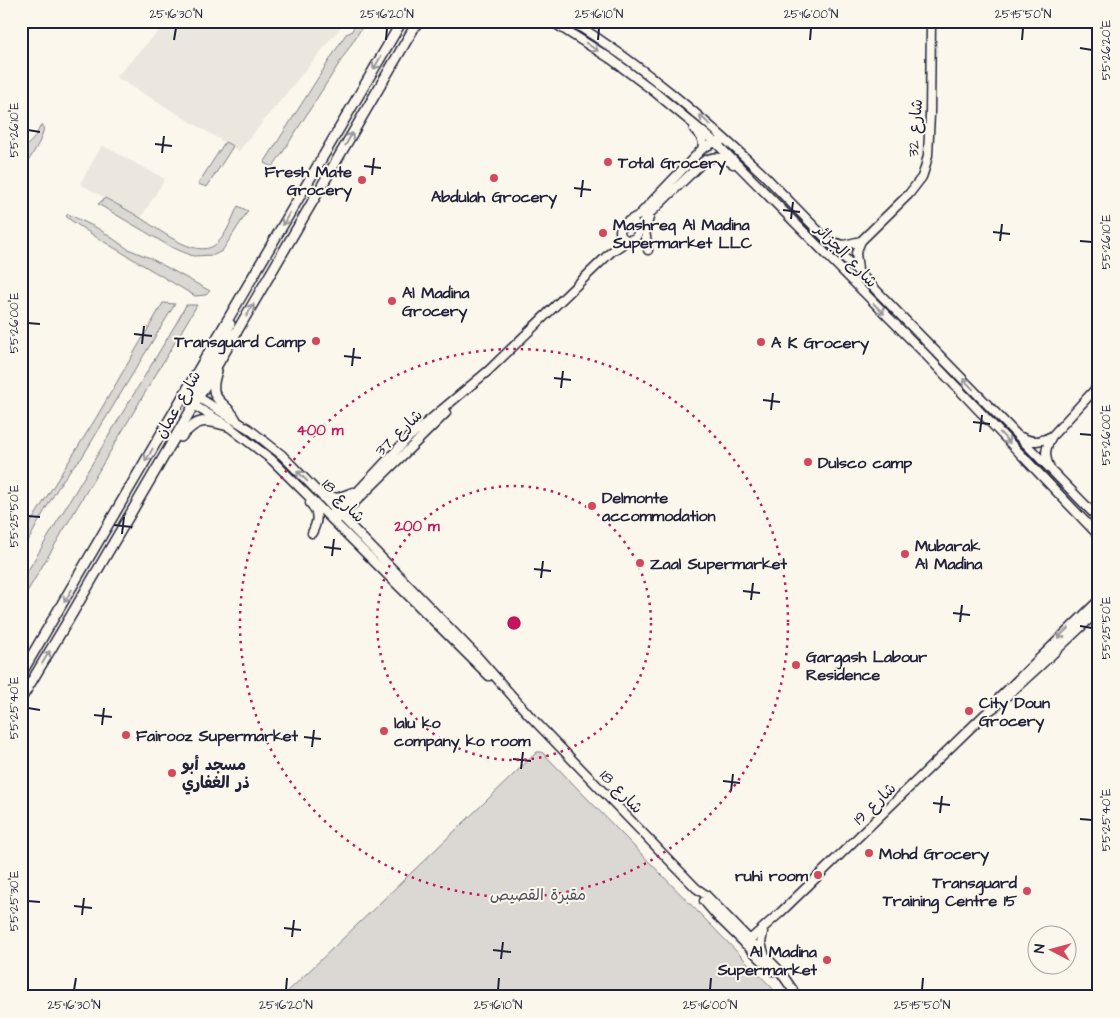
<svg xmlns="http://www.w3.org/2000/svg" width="1120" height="1018" viewBox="0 0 1120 1018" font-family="'Architects Daughter','Playpen Sans Arabic',sans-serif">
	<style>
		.built { fill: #ebe7df }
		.green { fill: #dbd8d3; stroke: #7e7d87 }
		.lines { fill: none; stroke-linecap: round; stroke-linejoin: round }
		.secondary-casing { stroke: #22223b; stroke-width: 11 }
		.primary-casing { stroke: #22223b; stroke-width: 12 }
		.secondary { stroke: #fbf7ec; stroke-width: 8 }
		.primary { stroke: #fbf7ec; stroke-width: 9 }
		.oneway { stroke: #99979c }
		.ticks { fill: none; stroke: #22223b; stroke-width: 2 }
		.ring { fill: none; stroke: #c2185b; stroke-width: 2.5; stroke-dasharray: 2.5 5 }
		.poi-dot { fill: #d1495b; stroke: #fbf7ec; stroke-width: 2 }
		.labels { text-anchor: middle; stroke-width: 4; stroke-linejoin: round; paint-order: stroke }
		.street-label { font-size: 16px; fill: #22223b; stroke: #fbf7ec }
		.poi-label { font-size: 16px; font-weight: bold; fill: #22223b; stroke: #fbf7ec; text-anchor: start }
		.park-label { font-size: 16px; fill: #505061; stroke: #fbf7ec }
		.centre { fill: #c2185b; stroke: #fbf7ec; stroke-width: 2.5 }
		.ring-label { font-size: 15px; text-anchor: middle; font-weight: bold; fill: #c2185b; stroke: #fbf7ec; stroke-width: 4; stroke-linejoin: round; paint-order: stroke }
		.neatline { fill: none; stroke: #22223b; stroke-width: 2 }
		.ticks-label { font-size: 12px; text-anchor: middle; fill: #22223b }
	</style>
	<rect width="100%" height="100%" fill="#fbf7ec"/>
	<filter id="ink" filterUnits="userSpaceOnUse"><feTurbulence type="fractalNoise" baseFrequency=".02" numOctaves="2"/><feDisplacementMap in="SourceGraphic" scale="10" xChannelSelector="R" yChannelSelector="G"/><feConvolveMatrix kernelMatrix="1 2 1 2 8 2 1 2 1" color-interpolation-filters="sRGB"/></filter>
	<g filter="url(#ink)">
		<path class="built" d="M 168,21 L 346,21 L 239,151 L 116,77 Z
			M 102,145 L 165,179 L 141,218 L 80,184 Z"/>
		<path class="green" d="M 358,21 L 366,21 L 281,155 L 272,167 L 264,163 L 346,34 L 351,32 Z
			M 43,125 C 46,136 30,157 25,167 L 21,169 L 21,147 C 31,146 36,135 40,127 Z
			M 225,142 L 233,146 L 230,151 L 207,187 L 198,184 Z
			M 105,198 C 116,204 128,210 139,217 C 156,227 195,260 215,245 C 226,237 232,218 238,206 L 248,211 L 222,251 L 214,255 L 193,256 L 171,247 L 98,204 Z
			M 68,214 L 99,229 L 128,249 L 150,258 L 210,291 L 206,295 L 195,296 L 96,237 L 69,219 L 66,216 Z
			M 163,303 L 175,304 L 81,459 C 64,470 33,533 21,554 L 21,538 L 96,418 Z
			M 186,305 L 197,305 L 21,602 L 21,582 L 177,322 Z
			M 537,752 L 542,752 L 781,997 L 282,997 Z"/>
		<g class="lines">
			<g class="secondary-casing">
				<path id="secondary" d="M 551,21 L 611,59 L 651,89 L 715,142 L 923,352 L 1099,536
					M 571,21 C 642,65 703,118 763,174 L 1099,519
					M 702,149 L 715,142 L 720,142
					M 627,222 L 639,215 L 702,149 C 705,141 700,135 694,129
					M620 231a9 9 0 1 1 18 0a9 9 0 1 1-18 0Z
					M 638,231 L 647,216 L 704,161 C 715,155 723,157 733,164
					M 829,241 L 844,245 L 861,241
					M 648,250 L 645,230 L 649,218
					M 858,270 L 856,253 L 861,241 L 909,194 L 922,177 L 925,168 L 928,155 L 930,114 L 931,21
					M 193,394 L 249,429 L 282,455 L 476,655 L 529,715 L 696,888 L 706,895 L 779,970 L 793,990
					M 190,403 L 228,426 L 272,460 L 489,676
					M 1021,437 C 1033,443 1040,442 1052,436
					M 1050,468 C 1044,456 1045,448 1052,436 L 1099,385
					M 321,494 L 337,498 L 353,492
					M 310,503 C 319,513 318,521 312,533
					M 333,513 L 358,491 L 408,438 L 488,371 L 611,252 L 629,240
					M 338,519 L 446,413
					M 999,698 L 1099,600
					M 704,901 L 716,915 L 773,971
					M 763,932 L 761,943 L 764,953
					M 745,944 L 781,912 L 985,714 L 995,707 L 1041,665 L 1099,610"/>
			</g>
			<g class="primary-casing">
				<path id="primary" d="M 217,371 C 206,403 225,399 236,420
					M 194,405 L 190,400 L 190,396 L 223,340 L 230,324
					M 181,437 C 197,418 205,419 228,426
					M 21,674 L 402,21
					M 21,699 L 69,619 L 418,21"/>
			</g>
			<use href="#secondary" class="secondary"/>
			<use href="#primary" class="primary"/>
		</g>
		<defs><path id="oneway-shaft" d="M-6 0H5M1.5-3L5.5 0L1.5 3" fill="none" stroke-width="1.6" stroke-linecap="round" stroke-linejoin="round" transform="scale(1.25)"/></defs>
		<g class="oneway">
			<use href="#oneway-shaft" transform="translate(592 47) rotate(34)"/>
			<use href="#oneway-shaft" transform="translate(377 63) rotate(120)"/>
			<use href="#oneway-shaft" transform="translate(705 120) rotate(-139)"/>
			<use href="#oneway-shaft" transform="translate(349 139) rotate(-60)"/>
			<use href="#oneway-shaft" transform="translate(286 219) rotate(120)"/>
			<use href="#oneway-shaft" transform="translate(879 309) rotate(45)"/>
			<use href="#oneway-shaft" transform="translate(250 310) rotate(-60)"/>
			<use href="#oneway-shaft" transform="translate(968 384) rotate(-134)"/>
			<use href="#oneway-shaft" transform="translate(1005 438) rotate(47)"/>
			<use href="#oneway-shaft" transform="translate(149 455) rotate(120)"/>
			<use href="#oneway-shaft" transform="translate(302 476) rotate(-135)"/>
			<use href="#oneway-shaft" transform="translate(68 596) rotate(120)"/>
			<use href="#oneway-shaft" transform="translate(1063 633) rotate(136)"/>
			<use href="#oneway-shaft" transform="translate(46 657) rotate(-59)"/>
		</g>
	</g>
	<path class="ticks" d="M 174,40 L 176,28M 386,40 L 387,28M 598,40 L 599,28M 810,40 L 811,28M 1022,40 L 1023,28M 1080,48 L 1092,50M 28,130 L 40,132M 155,144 L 172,146M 162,153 L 164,136M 364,166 L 381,168M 372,175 L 374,158M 574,188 L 591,190M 581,197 L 583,180M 783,210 L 800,212M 791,219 L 793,202M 993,232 L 1010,234M 1000,241 L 1002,224M 1080,241 L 1092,242M 28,323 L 40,324M 134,334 L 152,336M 142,344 L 144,326M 344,356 L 361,358M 352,366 L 354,348M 554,378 L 571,380M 561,388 L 563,371M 763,400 L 780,402M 771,410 L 773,393M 973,422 L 990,424M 980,432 L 982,415M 1080,434 L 1092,435M 28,516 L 40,517M 114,525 L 132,527M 122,534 L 124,517M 324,547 L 341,549M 332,556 L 334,539M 534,569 L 551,571M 541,578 L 543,561M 743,591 L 760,593M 751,600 L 753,583M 953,613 L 970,615M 960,622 L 962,605M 1080,626 L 1092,628M 28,708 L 40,710M 94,715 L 112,717M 102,725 L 104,708M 304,737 L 321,739M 312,747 L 314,730M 513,759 L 531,761M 521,769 L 523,752M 723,781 L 740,783M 731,791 L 733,774M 933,803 L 950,805M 940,813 L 942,796M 1080,819 L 1092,820M 28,901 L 40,902M 74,906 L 92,908M 82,915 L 84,898M 284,928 L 301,930M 292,937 L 294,920M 493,950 L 511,952M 501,959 L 503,942M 74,990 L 76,978M 286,990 L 287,978M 498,990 L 499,978M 710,990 L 711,978M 922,990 L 923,978"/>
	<g class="ring">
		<circle cx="514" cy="623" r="137"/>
		<circle cx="514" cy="623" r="274"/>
	</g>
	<g class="poi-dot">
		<circle cx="608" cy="162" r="5"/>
		<circle cx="494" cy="178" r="5"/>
		<circle cx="362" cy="180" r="5"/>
		<circle cx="603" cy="233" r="5"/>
		<circle cx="392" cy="301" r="5"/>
		<circle cx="316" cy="341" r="5"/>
		<circle cx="761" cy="342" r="5"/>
		<circle cx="808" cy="462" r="5"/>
		<circle cx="592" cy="506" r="5"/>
		<circle cx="905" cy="554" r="5"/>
		<circle cx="640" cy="563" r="5"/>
		<circle cx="796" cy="665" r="5"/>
		<circle cx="969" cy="711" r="5"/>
		<circle cx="384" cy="731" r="5"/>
		<circle cx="126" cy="735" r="5"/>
		<circle cx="172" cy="773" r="5"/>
		<circle cx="869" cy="853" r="5"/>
		<circle cx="818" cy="875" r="5"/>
		<circle cx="1027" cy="891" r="5"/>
		<circle cx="827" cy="960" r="5"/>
	</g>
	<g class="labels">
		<g class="street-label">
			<text transform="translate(914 128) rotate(-86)" y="6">شارع 32</text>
			<text transform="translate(847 255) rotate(46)" y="6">شارع الجزائر</text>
			<text transform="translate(177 404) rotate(-60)" y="6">شارع عمان</text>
			<text transform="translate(398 432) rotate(-44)" y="6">شارع 37</text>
			<text transform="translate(344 500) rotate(46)" y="6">شارع 18</text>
			<text transform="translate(622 791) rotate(46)" y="6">شارع 18</text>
			<text transform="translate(874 803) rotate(-44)" y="6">شارع 19</text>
		</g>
		<g class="poi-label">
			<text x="618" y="168">Total Grocery</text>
			<text x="352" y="177" text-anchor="end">Fresh Mate<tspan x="352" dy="18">Grocery</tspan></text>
			<text x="494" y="202" text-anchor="middle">Abdulah Grocery</text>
			<text x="613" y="230">Mashreq Al Madina<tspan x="613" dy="18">Supermarket LLC</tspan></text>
			<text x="402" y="298">Al Madina<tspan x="402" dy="18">Grocery</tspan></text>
			<text x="306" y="347" text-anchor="end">Transguard Camp</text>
			<text x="771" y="348">A K Grocery</text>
			<text x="818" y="468">Dulsco camp</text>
			<text x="602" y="503">Delmonte<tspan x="602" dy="18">accommodation</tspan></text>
			<text x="915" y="551">Mubarak<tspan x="915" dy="18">Al Madina</tspan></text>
			<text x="650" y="569">Zaal Supermarket</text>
			<text x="806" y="662">Gargash Labour<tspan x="806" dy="18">Residence</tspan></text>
			<text x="979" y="708">City Doun<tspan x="979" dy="18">Grocery</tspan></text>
			<text x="394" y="728">lalu ko<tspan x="394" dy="18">company ko room</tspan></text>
			<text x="136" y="741">Fairooz Supermarket</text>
			<text x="182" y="770">مسجد أبو<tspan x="182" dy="18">ذر الغفاري</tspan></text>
			<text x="879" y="859">Mohd Grocery</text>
			<text x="808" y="881" text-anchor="end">ruhi room</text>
			<text x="1017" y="888" text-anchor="end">Transguard<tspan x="1017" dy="18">Training Centre 15</tspan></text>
			<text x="817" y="957" text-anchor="end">Al Madina<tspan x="817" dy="18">Supermarket</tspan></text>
		</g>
		<g class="park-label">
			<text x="538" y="900">مقبرة القصيص</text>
		</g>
	</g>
	<circle cx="514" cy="623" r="8" class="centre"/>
	<g class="ring-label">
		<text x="320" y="435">400 m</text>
		<text x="417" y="531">200 m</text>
	</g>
	<rect width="1120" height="1018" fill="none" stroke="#fbf7ec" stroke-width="55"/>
	<g transform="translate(1052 950) rotate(276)"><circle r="24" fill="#fbf7ec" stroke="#a4a2a5"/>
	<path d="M0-4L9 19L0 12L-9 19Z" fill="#d1495b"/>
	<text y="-8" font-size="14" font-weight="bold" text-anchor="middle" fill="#22223b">N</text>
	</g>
	<rect x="28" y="28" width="1064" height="962" class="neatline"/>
	<g class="ticks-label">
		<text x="176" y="18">25°16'30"N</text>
		<text x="387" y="18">25°16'20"N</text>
		<text x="599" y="18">25°16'10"N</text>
		<text x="811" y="18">25°16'00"N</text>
		<text x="1023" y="18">25°15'50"N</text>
		<text transform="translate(1106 50) rotate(-90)" y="4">55°26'20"E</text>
		<text transform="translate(14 130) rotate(-90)" y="4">55°26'10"E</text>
		<text transform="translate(1106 242) rotate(-90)" y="4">55°26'10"E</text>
		<text transform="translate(14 323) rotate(-90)" y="4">55°26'00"E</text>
		<text transform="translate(1106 435) rotate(-90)" y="4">55°26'00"E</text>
		<text transform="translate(14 516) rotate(-90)" y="4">55°25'50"E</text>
		<text transform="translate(1106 628) rotate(-90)" y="4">55°25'50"E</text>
		<text transform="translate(14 708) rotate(-90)" y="4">55°25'40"E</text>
		<text transform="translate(1106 820) rotate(-90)" y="4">55°25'40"E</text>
		<text transform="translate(14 901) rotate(-90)" y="4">55°25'30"E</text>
		<text x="74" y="1009">25°16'30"N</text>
		<text x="286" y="1009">25°16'20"N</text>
		<text x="498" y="1009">25°16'10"N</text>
		<text x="710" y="1009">25°16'00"N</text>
		<text x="922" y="1009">25°15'50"N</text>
	</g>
</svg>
